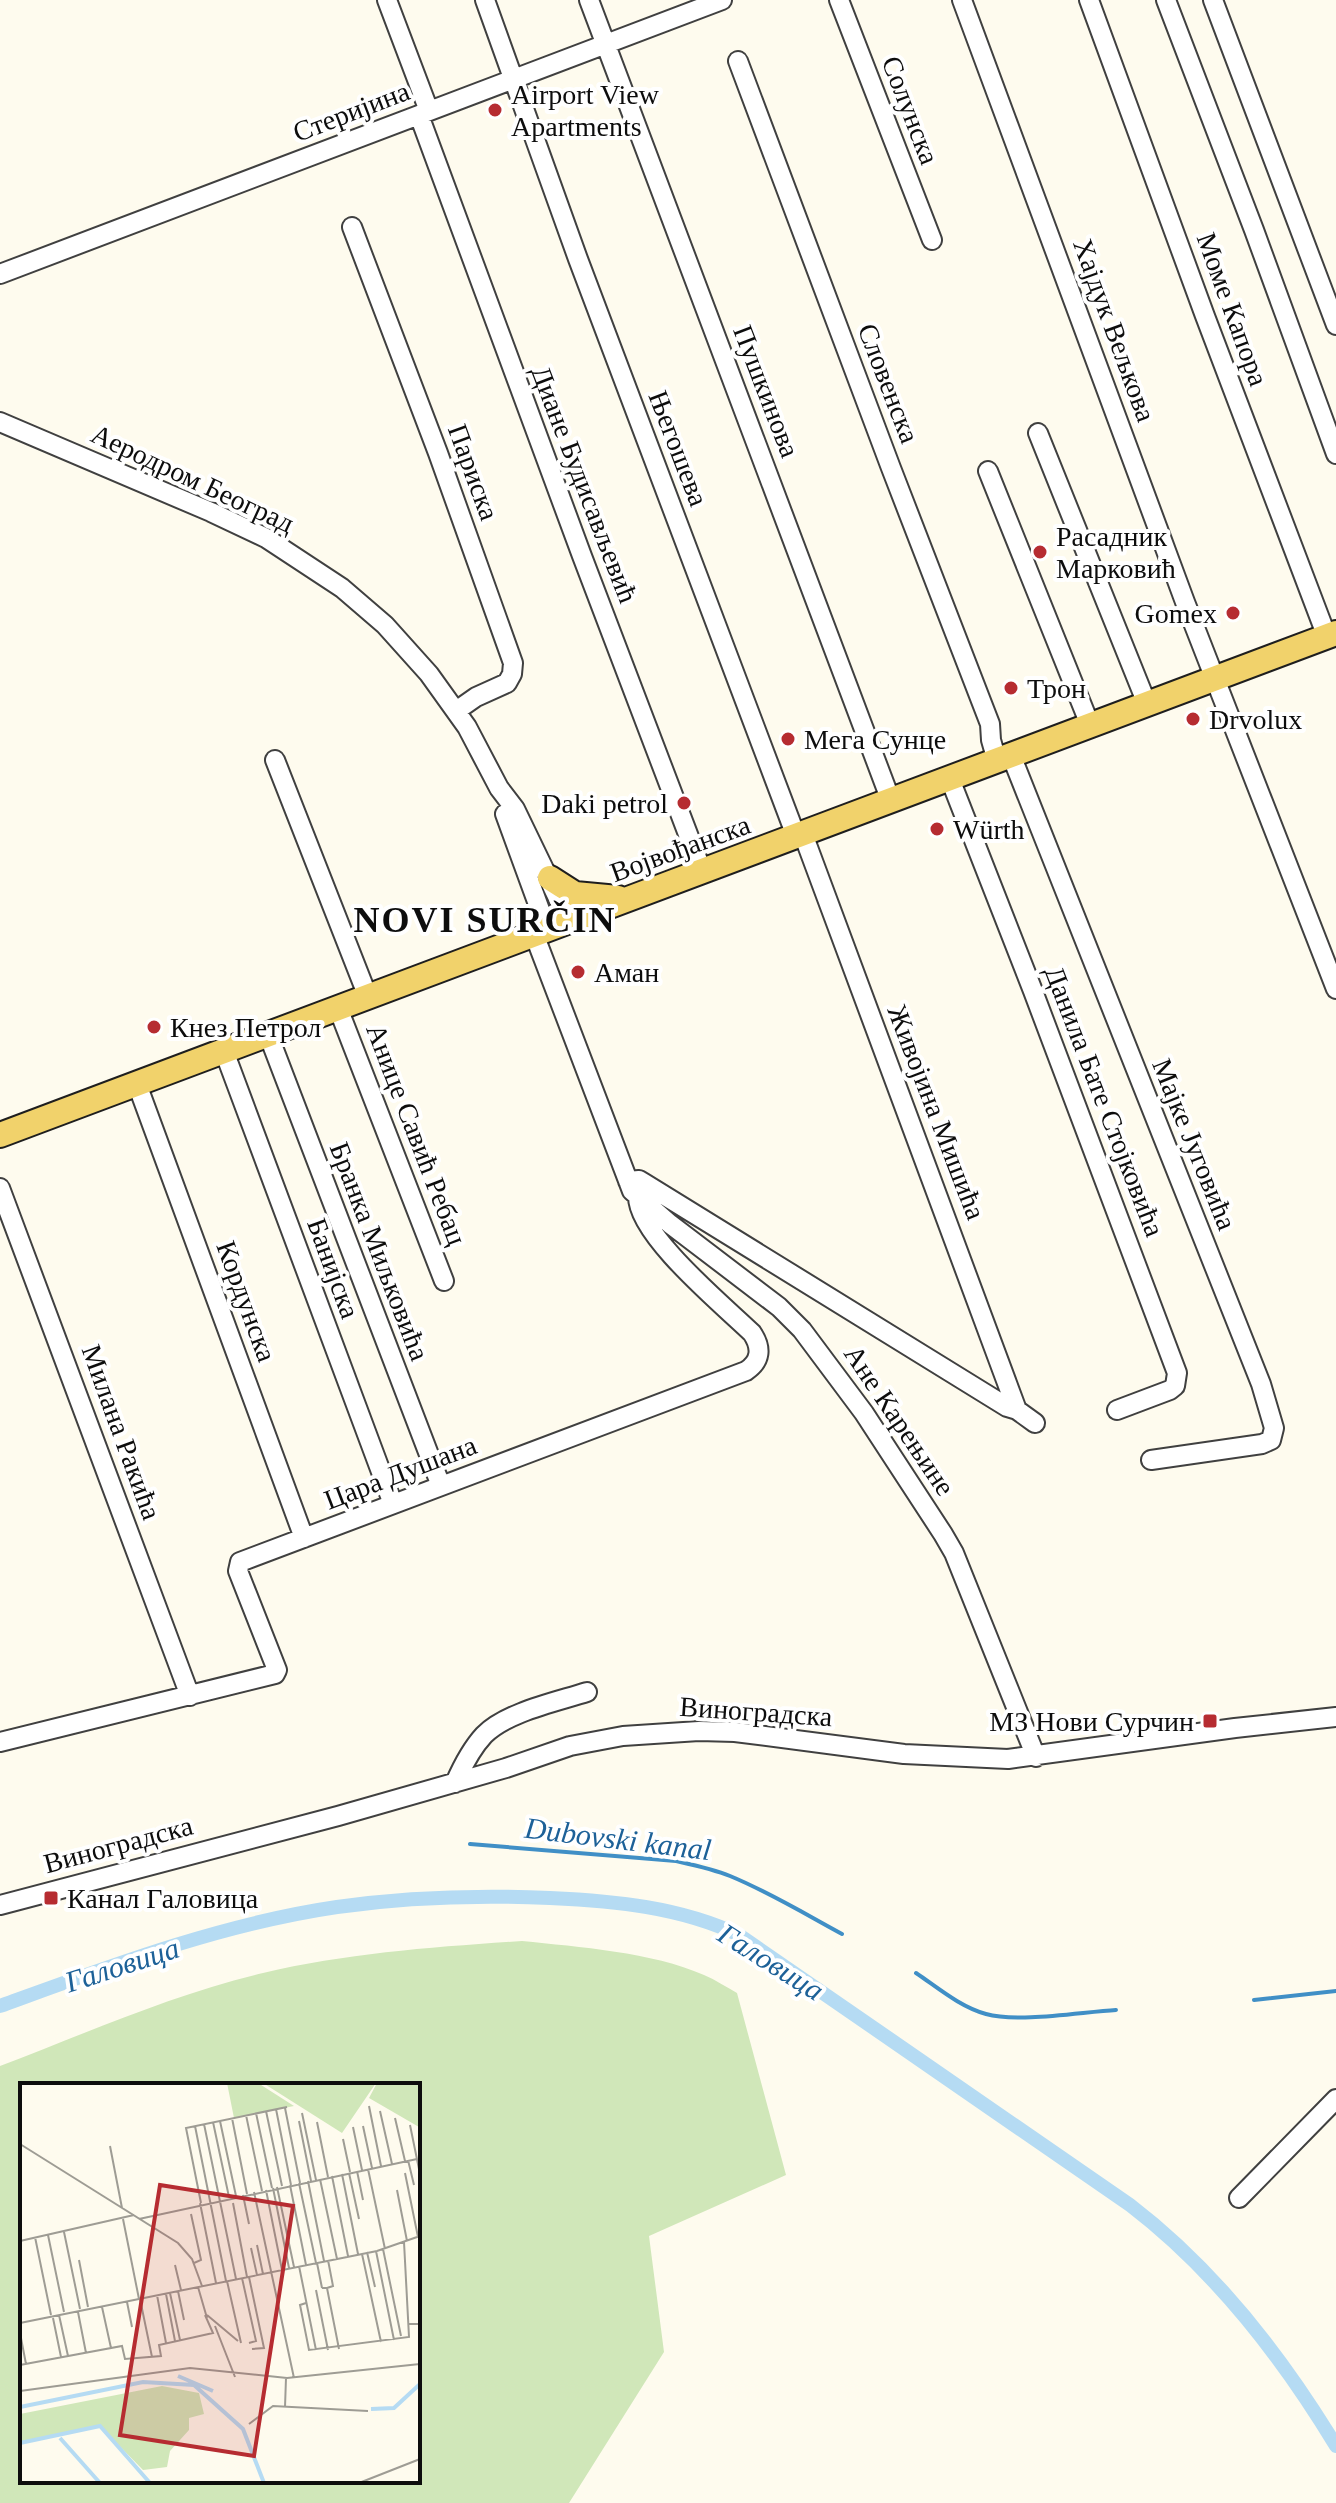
<svg xmlns="http://www.w3.org/2000/svg" width="1336" height="2503" viewBox="0 0 1336 2503" font-family="'Times New Roman',serif">
	<style>
		.green { fill: #d0e7b9; fill-rule: evenodd }
		.lines { fill: none; stroke-linecap: round; stroke-linejoin: round }
		.stream { stroke: #408fc6; stroke-width: 4 }
		.canal { stroke: #b5dbf3; stroke-width: 14 }
		.minor-casing { stroke: #404040; stroke-width: 22 }
		.major-casing { stroke: #1e1e1e; stroke-width: 28 }
		.minor { stroke: #fff; stroke-width: 18 }
		.major { stroke: #f1d26b; stroke-width: 24 }
		.poi-dot { fill: #b62c31; stroke: #fff; stroke-width: 3 }
		.labels { text-anchor: middle; stroke-width: 8; stroke-linejoin: round; paint-order: stroke }
		.poi-label { font-size: 28px; fill: #0d0d0d; stroke: #fff; text-anchor: start }
		.street-label { font-size: 28px; fill: #0d0d0d; stroke: #fff }
		.water-label { font-size: 30px; font-style: italic; fill: #1d6198; stroke: #fff }
		.district-label { font-size: 36px; font-weight: bold; letter-spacing: 2px; fill: #0d0d0d; stroke: #fff }
		.inset-river { fill: none; stroke: #b5dbf3; stroke-width: 4 }
		.inset-road { fill: none; stroke: #9e9c94; stroke-width: 2 }
		.view { fill: #b62c31; fill-opacity: 0.15; stroke: #b62c31; stroke-width: 4 }
		.inset-edge { fill: none; stroke: #0d0d0d; stroke-width: 4 }
	</style>
	<rect width="100%" height="100%" fill="#fefbee"/>
	<path class="green" d="M 522,1941 C 579,1947 652,1952 704,1975 C 716,1980 726,1987 737,1993 L 786,2175 L 649,2236 L 664,2352 L 569,2503 L 0,2503 L 0,2066 C 87,2033 173,1994 263,1973 C 348,1953 435,1947 522,1941 ZM 22,2085 L 418,2085 L 418,2481 L 22,2481 Z"/>
	<g class="lines">
		<path class="stream" d="M 470,1844 L 676,1861 C 694,1865 713,1869 730,1876 C 769,1892 805,1914 842,1934
			M 916,1973 C 937,1987 960,2007 986,2014 C 1018,2023 1081,2012 1116,2010
			M 1254,2000 L 1336,1991"/>
		<path class="canal" d="M 0,2006 C 110,1966 221,1924 337,1907 C 407,1897 479,1895 550,1898 C 615,1901 680,1907 739,1935 L 1130,2205 C 1215,2270 1281,2355 1336,2446"/>
		<g class="minor-casing">
			<path id="minor" d="M 387,0 L 429,111
				M 485,0 L 578,259 L 796,836
				M 589,0 L 891,801
				M 839,0 L 932,240
				M 962,0 L 1185,602 L 1336,989
				M 1089,0 L 1205,316 L 1327,637
				M 1166,0 L 1254,230 L 1336,454
				M 1213,0 L 1336,325
				M 738,61 L 891,468 L 990,724 L 991,740 L 997,761
				M 419,115 L 582,556 L 702,871
				M 352,227 L 438,453 L 513,663 L 512,674 L 507,683 L 476,697 L 456,711
				M 0,274 L 722,0
				M 0,422 L 211,512 L 266,538 L 342,588 L 385,625 L 429,674 L 467,727 L 499,788 L 515,809 L 569,921
				M 1038,433 L 1147,704
				M 988,471 L 1090,725
				M 1011,755 L 1261,1384 L 1274,1428 L 1271,1440 L 1262,1444 L 1151,1460
				M 275,760 L 368,997
				M 950,779 L 1033,991 L 1177,1373 L 1175,1386 L 1170,1390 L 1117,1410
				M 505,814 L 547,929
				M 803,834 L 1017,1410 L 1035,1423
				M 534,934 L 632,1191 L 670,1224 L 779,1307 L 802,1330 L 864,1413 L 943,1534 L 954,1553 L 1036,1757
				M 338,1008 L 444,1281
				M 268,1034 L 441,1486
				M 224,1051 L 393,1504
				M 137,1084 L 304,1538
				M 628,1181 L 639,1180 L 644,1183 L 1007,1407 L 1017,1410
				M 0,1188 L 190,1696
				M 0,1742 L 275,1674 L 277,1670 L 238,1571 L 240,1562 L 746,1371 C 761,1361 762,1348 752,1333 C 723,1305 638,1235 638,1197
				M 455,1783 C 462,1767 472,1748 484,1735 C 507,1712 556,1702 587,1692
				M 0,1905 L 338,1816 L 506,1768 L 570,1746 L 623,1736 L 699,1731 L 735,1732 L 904,1754 L 1008,1759 L 1235,1728 L 1336,1717
				M 1239,2198 L 1336,2099"/>
		</g>
		<g class="major-casing">
			<path id="major" d="M 550,878 L 575,894 L 618,898
				M 0,1135 L 1336,633"/>
		</g>
		<use href="#minor" class="minor"/>
		<use href="#major" class="major"/>
	</g>
	<g class="poi-dot">
		<circle cx="495" cy="110" r="8"/>
		<circle cx="1040" cy="552" r="8"/>
		<circle cx="1233" cy="613" r="8"/>
		<circle cx="1011" cy="688" r="8"/>
		<circle cx="1193" cy="719" r="8"/>
		<circle cx="788" cy="739" r="8"/>
		<circle cx="684" cy="803" r="8"/>
		<circle cx="937" cy="829" r="8"/>
		<circle cx="578" cy="972" r="8"/>
		<circle cx="154" cy="1027" r="8"/>
		<rect x="1202" y="1713" width="16" height="16" rx="4"/>
		<rect x="43" y="1890" width="16" height="16" rx="4"/>
	</g>
	<g class="labels">
		<g class="poi-label">
			<text x="511" y="104">Airport View<tspan x="511" dy="32">Apartments</tspan></text>
			<text x="1056" y="546">Расадник<tspan x="1056" dy="32">Марковић</tspan></text>
			<text x="1217" y="623" text-anchor="end">Gomex</text>
			<text x="1027" y="698">Трон</text>
			<text x="1209" y="729">Drvolux</text>
			<text x="804" y="749">Мега Сунце</text>
			<text x="668" y="813" text-anchor="end">Daki petrol</text>
			<text x="953" y="839">Würth</text>
			<text x="594" y="982">Аман</text>
			<text x="170" y="1037">Кнез Петрол</text>
			<text x="1194" y="1731" text-anchor="end">МЗ Нови Сурчин</text>
			<text x="67" y="1908">Канал Галовица</text>
		</g>
		<g class="street-label">
			<text transform="translate(911 110) rotate(69)" y="10">Солунска</text>
			<text transform="translate(351 111) rotate(-21)" y="10">Стеријина</text>
			<text transform="translate(1233 309) rotate(70)" y="10">Моме Капора</text>
			<text transform="translate(1115 330) rotate(70)" y="10">Хајдук Вељкова</text>
			<text transform="translate(889 383) rotate(69)" y="10">Словенска</text>
			<text transform="translate(767 391) rotate(69)" y="10">Пушкинова</text>
			<text transform="translate(679 448) rotate(69)" y="10">Његошева</text>
			<text transform="translate(474 472) rotate(70)" y="10">Париска</text>
			<text transform="translate(193 478) rotate(25)" y="10">Аеродром Београд</text>
			<text transform="translate(585 484) rotate(69)" y="10">Диане Будисављевић</text>
			<text transform="translate(680 848) rotate(-20)" y="10">Војвођанска</text>
			<text transform="translate(1105 1101) rotate(69)" y="10">Данила Бате Стојковића</text>
			<text transform="translate(937 1112) rotate(69)" y="10">Живојина Мишића</text>
			<text transform="translate(417 1134) rotate(69)" y="10">Анице Савић Ребац</text>
			<text transform="translate(1195 1144) rotate(68)" y="10">Мајке Југовића</text>
			<text transform="translate(380 1251) rotate(69)" y="10">Бранка Миљковића</text>
			<text transform="translate(334 1268) rotate(70)" y="10">Банијска</text>
			<text transform="translate(247 1301) rotate(70)" y="10">Кордунска</text>
			<text transform="translate(900 1420) rotate(56)" y="10">Ане Карењине</text>
			<text transform="translate(122 1432) rotate(70)" y="10">Милана Ракића</text>
			<text transform="translate(400 1472) rotate(-21)" y="10">Цара Душана</text>
			<text transform="translate(756 1711) rotate(4)" y="10">Виноградска</text>
			<text transform="translate(118 1844) rotate(-15)" y="10">Виноградска</text>
		</g>
		<g class="water-label">
			<text transform="translate(618 1839) rotate(7)" y="10">Dubovski kanal</text>
			<text transform="translate(771 1962) rotate(32)" y="10">Галовица</text>
			<text transform="translate(122 1965) rotate(-18)" y="10">Галовица</text>
		</g>
		<g class="district-label">
			<text x="485" y="932">NOVI SURČIN</text>
		</g>
	</g>
	<g transform="translate(20 2083)">
		<rect width="400" height="400" fill="#fefbee"/>
		<path d="M 207,0 L 238,0 L 274,23 L 214,35 ZM 243,0 L 279,1 L 356,0 L 322,50 ZM 357,0 L 400,0 L 399,44 L 349,15 ZM 142,303 L 179,310 L 184,331 L 169,335 L 169,347 L 150,368 L 147,384 L 123,387 L 79,342 L 0,359 L 0,331 Z" fill="#d0e7b9"/>
		<path class="inset-river" d="M 158,293 L 193,308M 0,324 L 123,299 L 174,302 L 223,346 L 244,400M 351,326 L 374,325 L 400,301M 40,355 L 80,400M 0,360 L 80,343 L 130,400"/>
		<path class="inset-road" d="M 349,23 L 361,83M 265,25 L 280,100M 256,26 L 271,102M 246,28 L 262,103M 360,28 L 372,81M 236,30 L 252,105M 282,30 L 296,97M 226,32 L 242,108M 212,35 L 227,111M 375,35 L 385,78M 200,38 L 216,113M 279,38 L 291,98M 193,39 L 209,114M 297,39 L 308,94M 184,41 L 216,196M 390,42 L 400,91M 175,43 L 206,198M 343,43 L 352,85M 333,44 L 342,87M 323,56 L 330,89M 0,61 L 158,160 L 172,176 L 182,203M 90,63 L 102,125M 388,77 L 394,102M 348,86 L 365,166M 337,88 L 343,117M 329,90 L 339,136M 385,90 L 398,154M 322,91 L 338,171M 312,93 L 328,173M 300,96 L 317,176M 288,98 L 304,178M 279,100 L 296,180M 270,102 L 286,182M 257,104 L 274,184M 253,105 L 269,185M 246,107 L 262,187M 377,107 L 387,158M 234,109 L 274,295M 223,112 L 229,141M 180,120 L 196,200M 181,120 L 166,45 L 267,24M 213,120 L 227,194M 171,131 L 181,177 L 174,180M 103,136 L 119,216M 119,136 L 397,76M 44,149 L 60,226M 28,152 L 44,229M 15,154 L 31,232M 0,158 L 114,132M 237,162 L 243,191M 231,165 L 237,192M 363,166 L 381,253M 356,168 L 374,257M 347,169 L 355,204M 342,171 L 361,259M 59,177 L 68,224M 297,180 L 302,205M 155,182 L 161,207M 279,183 L 296,267M 229,194 L 244,265 L 232,266M 222,195 L 236,258 L 229,260M 207,198 L 221,260M 178,204 L 187,235M 302,205 L 307,205 L 319,266M 307,205 L 313,203 L 308,177M 296,207 L 308,267M 158,208 L 164,237M 150,210 L 160,257M 146,211 L 155,258M 137,212 L 146,260M 120,216 L 132,274M 107,219 L 112,244M 286,220 L 280,222 L 289,267 L 389,254 L 384,159M 82,224 L 91,265M 58,229 L 66,270M 39,232 L 48,273M 187,232 L 218,258M 33,235 L 41,274M 0,240 L 357,168 L 400,153M 389,241 L 399,241 L 399,281M 195,243 L 215,294M 0,250 L 6,281M 0,282 L 102,263 L 105,276 L 141,273 L 139,262 L 193,250 L 185,232M 0,308 L 170,285 L 267,295 L 400,281M 265,324 L 266,295M 229,341 L 253,323 L 348,328M 339,400 L 400,376"/>
		<path class="view" d="M 140,102 L 273,123 L 234,373 L 100,352 Z"/>
		<rect width="400" height="400" class="inset-edge"/>
	</g>
</svg>
